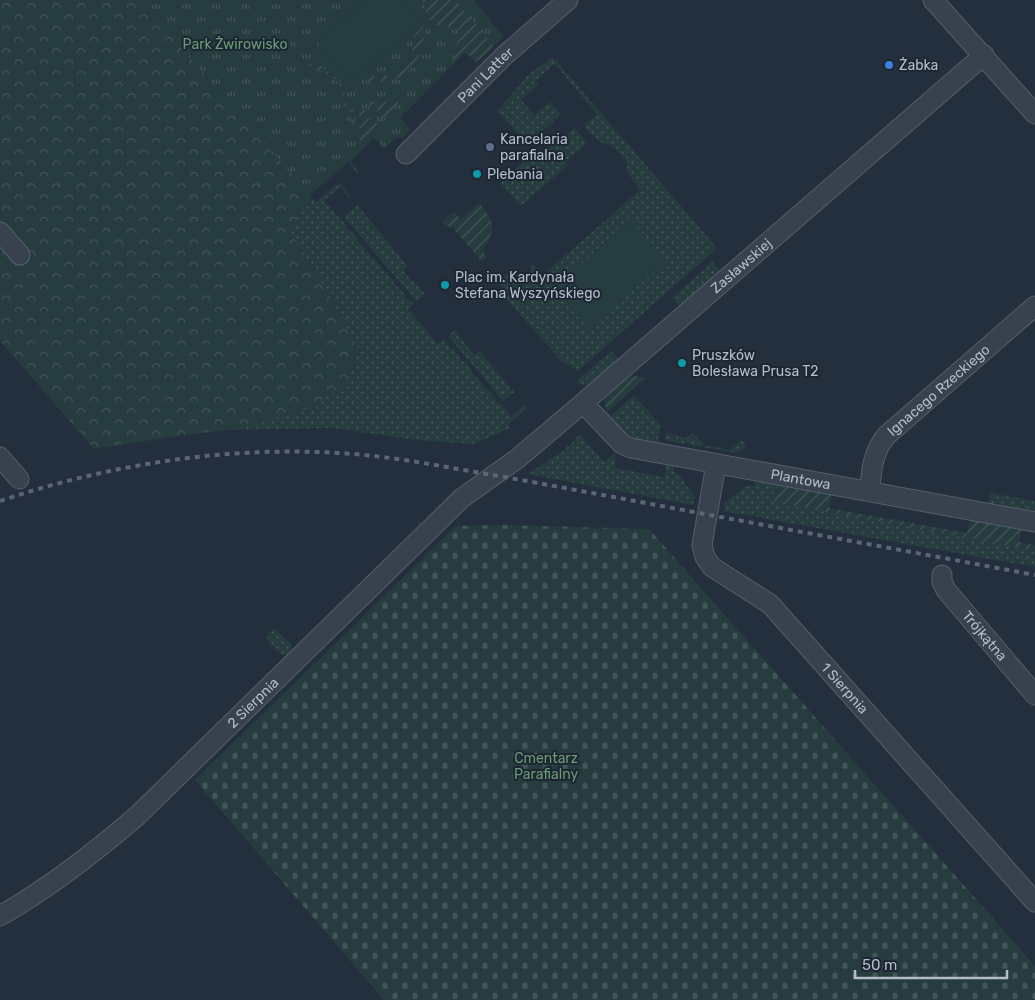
<svg xmlns="http://www.w3.org/2000/svg" width="1035" height="1000" viewBox="0 0 1035 1000" font-family="Rubik,sans-serif">
	<style>
		.grass { fill: url(#grass-dots) }
		.forest { fill: url(#forest-crowns) }
		.cemetery { fill: url(#cemetery-stones) }
		.park { fill: url(#park-tufts) }
		.garden { fill: url(#garden-furrows) }
		.pitch { fill: #263c3f }
		.lines { fill: none; stroke-linecap: round; stroke-linejoin: round }
		.minor-casing { stroke: #565f6c; stroke-width: 21 }
		.minor { stroke: #38414e; stroke-width: 19 }
		.rail { stroke: #5a6575; stroke-width: 4; stroke-dasharray: 5 5; stroke-linecap: butt }
		.shop-dot { fill: #3f7fe0; stroke: #1d2633; stroke-width: 2 }
		.service-dot { fill: #5c6f8a; stroke: #1d2633; stroke-width: 2 }
		.culture-dot { fill: #0f9aa8; stroke: #1d2633; stroke-width: 2 }
		.labels { text-anchor: middle; stroke-width: 4; stroke-linejoin: round; paint-order: stroke }
		.park-label { font-size: 14px; fill: #6b9a76; stroke: #1d2633 }
		.poi-label { font-size: 14px; fill: #b4bcc9; stroke: #1d2633; text-anchor: start }
		.street-label { font-size: 14px; fill: #b4bcc9; stroke: #1d2633 }
	</style>
	<defs>
		<pattern id="grass-dots" width="8" height="8" patternUnits="userSpaceOnUse" patternTransform="scale(1.25)"><rect width="8" height="8" fill="#263c3f"/><path d="M2 2h.1M6 6h.1" fill="none" stroke="#435659" stroke-width="1.8" stroke-linecap="round"/></pattern>
		<pattern id="forest-crowns" width="20" height="18" patternUnits="userSpaceOnUse" patternTransform="scale(1.25)"><rect width="20" height="18" fill="#263c3f"/><path d="M2 6a3 3 0 1 1 6 0M12 15a3 3 0 1 1 6 0" fill="none" stroke="#435659"/></pattern>
		<pattern id="cemetery-stones" width="16" height="16" patternUnits="userSpaceOnUse" patternTransform="scale(1.25)"><rect width="16" height="16" fill="#263c3f"/><path d="M2 7V4a2 2 0 0 1 4 0v3zM10 15v-3a2 2 0 0 1 4 0v3z" fill="#435659"/></pattern>
		<pattern id="park-tufts" width="24" height="20" patternUnits="userSpaceOnUse" patternTransform="scale(1.25)"><rect width="24" height="20" fill="#263c3f"/><path d="M3 7l-1-3M5 7V3M7 7l1-3M15 17l-1-3M17 17v-4M19 17l1-3" fill="none" stroke="#435659"/></pattern>
		<pattern id="garden-furrows" width="10" height="10" patternUnits="userSpaceOnUse" patternTransform="scale(1.25)"><rect width="10" height="10" fill="#263c3f"/><path d="M-1 1l2-2M0 10L10 0M9 11l2-2" fill="none" stroke="#435659"/></pattern>
	</defs>
	<rect width="100%" height="100%" fill="#242f3e"/>
	<path class="grass" d="M 553,57 L 717,248 L 578,371 L 561,361 L 501,293 L 505,290 L 498,281 L 508,273 L 507,282 L 509,284 L 523,279 L 521,275 L 531,272 L 530,266 L 534,265 L 543,275 L 639,191 L 640,189 L 628,174 L 626,161 L 622,155 L 610,145 L 600,142 L 583,126 L 597,115 L 555,64 L 535,81 L 538,85 L 521,100 L 534,115 L 550,102 L 561,114 C 552,122 534,142 523,139 L 497,111 L 529,74 Z
		M 246,64 L 310,195 L 316,202 L 339,182 L 351,197 L 349,198 L 340,187 L 324,201 L 346,225 L 345,226 L 349,231 L 350,230 L 358,239 L 357,240 L 361,245 L 362,244 L 373,259 L 374,258 L 385,272 L 386,272 L 394,281 L 393,282 L 406,295 L 405,296 L 408,300 L 410,300 L 414,304 L 408,309 L 438,344 L 445,339 L 448,343 L 447,344 L 451,349 L 453,348 L 463,362 L 465,362 L 472,371 L 471,372 L 475,376 L 476,376 L 487,390 L 488,389 L 496,399 L 495,400 L 499,404 L 500,403 L 511,416 L 524,405 L 527,408 L 508,425 L 510,428 L 474,444 L 417,440 L 333,428 L 229,430 L 310,408 L 341,387 L 359,351 L 331,298 L 290,231 L 221,93 Z
		M 575,128 L 587,143 L 566,162 L 568,165 L 521,206 L 500,184 L 527,159 L 530,162 Z
		M 357,205 L 408,266 L 403,271 L 425,294 L 416,301 L 344,217 Z
		M 712,262 L 721,273 L 681,308 L 672,298 Z
		M 455,330 L 474,355 L 480,351 L 514,392 L 503,401 L 448,336 Z
		M 611,351 L 618,359 L 618,362 L 592,384 L 587,386 L 577,383 L 578,380 Z
		M 634,395 L 661,425 L 657,445 L 632,438 L 609,418 Z
		M 666,433 L 687,438 L 693,433 L 704,445 L 730,450 L 742,440 L 746,447 L 736,453 L 665,440 Z
		M 580,434 L 604,462 L 615,453 L 616,455 L 615,468 L 664,477 L 667,464 L 674,465 L 673,472 L 677,472 L 695,497 L 693,505 L 527,474 C 546,462 566,452 580,434 Z
		M 755,480 L 777,485 L 775,502 L 1035,551 L 1035,567 L 723,511 L 724,503 L 748,485 L 754,487 Z
		M 990,493 L 1035,501 L 1035,514 L 988,505 Z
		M 275,629 L 291,644 L 293,651 L 290,655 L 282,655 L 267,640 L 269,632 Z"/>
	<path class="forest" d="M 0,0 L 239,0 L 221,94 L 310,195 L 290,231 L 331,298 L 359,351 L 341,387 L 310,408 L 229,430 L 183,435 L 94,449 L 0,341 L 0,244 L 26,255 L 0,221 Z"/>
	<path class="cemetery" d="M 497,525 L 649,529 L 1035,966 L 1035,1000 L 384,1000 L 195,780 L 456,526 Z"/>
	<path class="park" d="M 139,0 L 474,0 L 503,37 L 476,62 L 465,52 L 400,118 L 411,129 L 404,137 L 394,139 L 385,149 L 374,138 L 350,162 L 359,172 L 358,174 L 348,162 L 310,195 Z"/>
	<path class="garden" d="M 422,0 L 456,0 L 494,47 L 476,62 L 465,52 L 450,68 L 456,48 L 459,30 L 431,24 Z
		M 423,27 C 429,62 397,92 362,79 L 367,75 C 394,83 416,64 413,36 Z
		M 307,63 C 323,66 338,75 345,90 C 341,100 348,104 354,110 L 355,128 L 352,128 L 351,111 C 336,102 345,98 341,88 C 336,76 320,69 308,66 L 301,72 L 299,69 Z
		M 396,100 L 398,101 L 398,104 L 383,119 L 376,112 L 378,110 L 375,106 L 372,108 L 367,102 L 367,101 L 382,102 Z
		M 361,107 L 367,113 L 365,116 L 368,119 L 371,118 L 378,125 L 361,141 L 358,137 L 360,126 L 359,108 Z
		M 479,203 C 495,222 497,229 482,251 L 487,257 L 482,262 L 453,228 L 446,226 L 442,222 L 454,212 L 461,219 Z
		M 636,376 L 646,378 L 607,412 L 604,401 C 610,388 622,378 636,376 Z
		M 777,485 L 832,494 L 829,508 L 967,533 L 970,519 L 1022,528 L 1019,542 L 1035,545 L 1035,551 L 774,502 Z"/>
	<path class="pitch" d="M 365,0 L 403,0 L 421,22 L 351,82 L 317,42 Z
		M 631,220 L 666,261 L 589,329 L 553,288 Z"/>
	<g class="lines">
		<g class="minor-casing">
			<g id="minor">
				<path d="M 933,0 L 1035,114"/>
				<path id="s1" d="M 406,154 L 505,55 L 568,0"/>
				<path d="M 0,232 L 20,255"/>
				<path id="s2" d="M 583,403 L 622,444 L 631,448 L 1035,522"/>
				<path d="M 0,457 L 19,479"/>
				<path id="s3" d="M 716,464 L 702,545 L 705,557 L 712,567 L 770,604 L 1035,902"/>
				<path id="s4" d="M 870,491 C 871,470 873,451 887,435 L 1035,306"/>
				<path id="s5" d="M 942,575 L 942,582 L 946,590 L 1035,695"/>
				<path id="s6" d="M 0,916 C 49,888 94,853 137,816 L 462,498 L 517,459 L 583,403 L 984,55"/>
			</g>
		</g>
		<use href="#minor" class="minor"/>
		<path class="rail" d="M 0,501 C 107,465 225,446 338,453 C 378,455 419,462 458,469 C 523,480 587,492 651,504 C 779,528 907,551 1035,575"/>
	</g>
	<circle class="shop-dot" cx="889" cy="65" r="5"/>
	<circle class="service-dot" cx="490" cy="147" r="5"/>
	<g class="culture-dot">
		<circle cx="477" cy="174" r="5"/>
		<circle cx="445" cy="285" r="5"/>
		<circle cx="682" cy="363" r="5"/>
	</g>
	<g class="labels">
		<g class="park-label">
			<text x="235" y="49">Park Żwirowisko</text>
			<text x="546" y="763">Cmentarz<tspan x="546" dy="16">Parafialny</tspan></text>
		</g>
		<g class="poi-label">
			<text x="899" y="70">Żabka</text>
			<text x="500" y="144">Kancelaria<tspan x="500" dy="16">parafialna</tspan></text>
			<text x="487" y="179">Plebania</text>
			<text x="455" y="282">Plac im. Kardynała<tspan x="455" dy="16">Stefana Wyszyńskiego</tspan></text>
			<text x="692" y="360">Pruszków<tspan x="692" dy="16">Bolesława Prusa T2</tspan></text>
		</g>
		<g class="street-label">
			<text dy="5" stroke="none"><textPath href="#s1" startOffset="112">Pani Latter</textPath></text>
			<text dy="5" stroke="none"><textPath href="#s6" startOffset="988">Zasławskiej</textPath></text>
			<text dy="5" stroke="none"><textPath href="#s4" startOffset="128">Ignacego Rzeckiego</textPath></text>
			<text dy="5" stroke="none"><textPath href="#s2" startOffset="239">Plantowa</textPath></text>
			<text dy="5" stroke="none"><textPath href="#s5" startOffset="76">Trójkątna</textPath></text>
			<text dy="5" stroke="none"><textPath href="#s3" startOffset="288">1 Sierpnia</textPath></text>
			<text dy="5" stroke="none"><textPath href="#s6" startOffset="332">2 Sierpnia</textPath></text>
		</g>
	</g>
	<path d="M855 970v8h152v-8" fill="none" stroke="#b4bcc9" stroke-width="2.5"/>
	<text x="862" y="970" font-size="15" fill="#b4bcc9" stroke="#1d2633" stroke-width="4" paint-order="stroke">50 m</text>
</svg>
